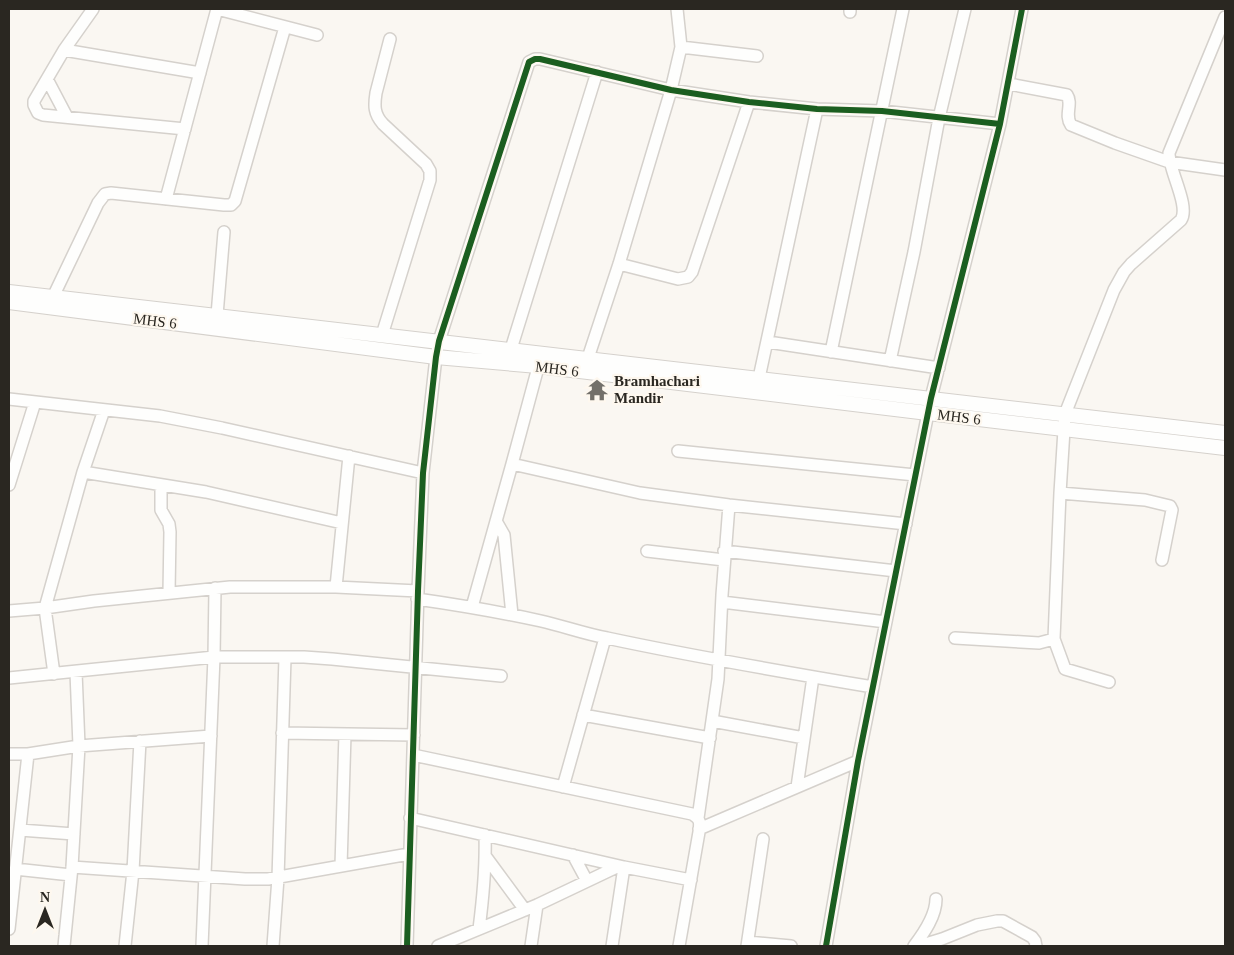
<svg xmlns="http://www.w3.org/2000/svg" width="1234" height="955" viewBox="0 0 1234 955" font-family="'Times New Roman',serif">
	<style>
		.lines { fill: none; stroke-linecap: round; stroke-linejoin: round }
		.minor-casing { stroke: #d5d1cc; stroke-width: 14 }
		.major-casing { stroke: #d5d1cc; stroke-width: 16 }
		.minor { stroke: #fefefd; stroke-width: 11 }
		.major { stroke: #fefefd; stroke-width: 14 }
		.cycleway-casing { stroke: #fef8ef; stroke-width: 9 }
		.cycleway { stroke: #1b5e20; stroke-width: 6 }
		.labels { text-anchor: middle; stroke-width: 4.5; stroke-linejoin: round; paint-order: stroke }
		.street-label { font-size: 15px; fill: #2a2721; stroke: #fef8ef }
		.poi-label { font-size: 15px; font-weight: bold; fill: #2a2721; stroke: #fef8ef; text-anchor: start }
	</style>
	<rect width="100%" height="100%" fill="#faf7f2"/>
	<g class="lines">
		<g class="minor-casing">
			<path id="minor" d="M 93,9 L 64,50 L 34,101 L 34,105 L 38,113 L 43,115 L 185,129
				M 217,9 L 317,35
				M 850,9 L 850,12
				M 681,47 L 757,56
				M 64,50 L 200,73
				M 47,79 L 67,117
				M 1009,84 L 1067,95 C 1073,104 1064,115 1071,125 L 1115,143 L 1169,162 L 1225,170
				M 166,199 L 217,9
				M 619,264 L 678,279 L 688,277 L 692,272 L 749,102
				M 53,297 L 98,203 L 105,194 L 111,193 L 224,205 L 231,205 L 235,201 L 285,27
				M 217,315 L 224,232
				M 382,335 L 430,180 L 430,171 L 426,164 L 383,124 C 374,114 374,106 376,93 L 390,39
				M 768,342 L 939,368
				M 511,349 L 597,72
				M 831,352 L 903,9
				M 588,358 L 619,264 L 671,90 L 681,47 L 677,9
				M 890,361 L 914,252 L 939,118 L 965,9
				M 759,378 L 817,109
				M 9,399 L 160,416 L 222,428 L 423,473
				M 678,451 L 915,475
				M 512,464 L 640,493 L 729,505 L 906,524
				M 83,472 L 206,492 L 342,523
				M 9,485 L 35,402
				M 161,485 L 161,510 L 169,524 L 170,532 L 169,593
				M 1060,493 L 1145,500 L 1170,506 L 1172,510 L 1162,560
				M 496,521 L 504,535 L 512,615
				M 647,551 L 724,560
				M 724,551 L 896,571
				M 336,587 L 349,456
				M 417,599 C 459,605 500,612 541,621 C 563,626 585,634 607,638 C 695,657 784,672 873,687
				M 722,602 L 886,622
				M 472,607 L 512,464 L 540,360
				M 9,611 L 45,608 L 94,601 L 230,587 L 336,587 L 418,591
				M 955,638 L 1039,643 L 1054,639
				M 54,674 L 45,608 L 83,472 L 104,410
				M 9,678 L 214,657 L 304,657 L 332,659 L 501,676
				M 1109,682 L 1065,669 L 1054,639 L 1060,493 L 1065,414 L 1114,290 L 1124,272 L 1131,264 L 1181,220 C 1190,206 1169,171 1169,153 L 1225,17
				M 583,715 L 710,738
				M 712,721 L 804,738
				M 282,733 L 414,735
				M 9,754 L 28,754 L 79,746 L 211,736
				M 413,755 L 692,814 C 701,820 700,822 699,832 L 679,946
				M 563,787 L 605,638
				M 797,787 L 813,677
				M 410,818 L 624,867 L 612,946
				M 698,818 L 718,679 L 722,595 L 729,505
				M 699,829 L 858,761
				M 20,830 L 74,834
				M 573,855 L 587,881
				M 486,857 L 525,910
				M 341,866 L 345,734
				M 72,867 L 245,879 L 268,879 L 409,854
				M 624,867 L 691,880
				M 15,869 L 71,875
				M 9,929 L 28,754
				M 479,929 C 483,898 486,867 485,835
				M 748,942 L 791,946
				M 64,946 L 72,867 L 79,746 L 76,672
				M 125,946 L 133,871 L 140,741
				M 202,946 L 214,657 L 215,588
				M 273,946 L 278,878 L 285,658
				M 407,946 L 418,591 L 423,473 L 436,357 L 439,341 L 529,62 L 535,59 L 540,59 L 671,90 L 749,102 L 817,109 L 882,111 L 1000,124
				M 438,946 L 537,905 L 619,866
				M 531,946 L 537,905
				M 747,946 L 763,839
				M 826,946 L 858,761 L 931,398 L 1000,124 L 1022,9
				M 914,946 C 924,933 936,916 936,899
				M 919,946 L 942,939 L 977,925 L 997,921 L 1003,921 L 1032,937 L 1035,941 L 1036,946"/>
		</g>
		<g class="major-casing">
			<path id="major" d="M 9,292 L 1225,433
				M 9,302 L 436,357 L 538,366 L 928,413 L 1225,448"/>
		</g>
		<use href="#minor" class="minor"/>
		<use href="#major" class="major"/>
		<g class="cycleway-casing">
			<path id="cycleway" d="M 407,946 L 418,591 L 423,473 L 436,357 L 439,341 L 529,62 L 535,59 L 540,59 L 671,90 L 749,102 L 817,109 L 882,111 L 1000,124
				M 826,946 L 858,761 L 931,398 L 1000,124 L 1022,9"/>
		</g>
		<use href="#cycleway" class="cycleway"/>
	</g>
	<defs>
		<g id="temple-bare" transform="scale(1.725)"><path d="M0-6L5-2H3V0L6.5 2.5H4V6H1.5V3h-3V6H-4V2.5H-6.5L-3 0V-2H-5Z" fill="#73706a" stroke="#fef8ef" stroke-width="2.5" paint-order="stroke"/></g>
	</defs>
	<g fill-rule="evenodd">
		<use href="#temple-bare" x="597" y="390"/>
	</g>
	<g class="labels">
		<g class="street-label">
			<text transform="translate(155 321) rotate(7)" y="5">MHS 6</text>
			<text transform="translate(557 369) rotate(7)" y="5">MHS 6</text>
			<text transform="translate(959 417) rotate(7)" y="5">MHS 6</text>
		</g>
		<g class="poi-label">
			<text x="614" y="386">Bramhachari<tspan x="614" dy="17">Mandir</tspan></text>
		</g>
	</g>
	<rect width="1234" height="955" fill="none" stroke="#2a2721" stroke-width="20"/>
	<g transform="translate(45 910)" stroke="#fef8ef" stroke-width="4" paint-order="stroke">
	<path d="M0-4L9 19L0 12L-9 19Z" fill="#2a2721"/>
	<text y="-8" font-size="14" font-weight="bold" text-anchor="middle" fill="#2a2721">N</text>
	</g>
</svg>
